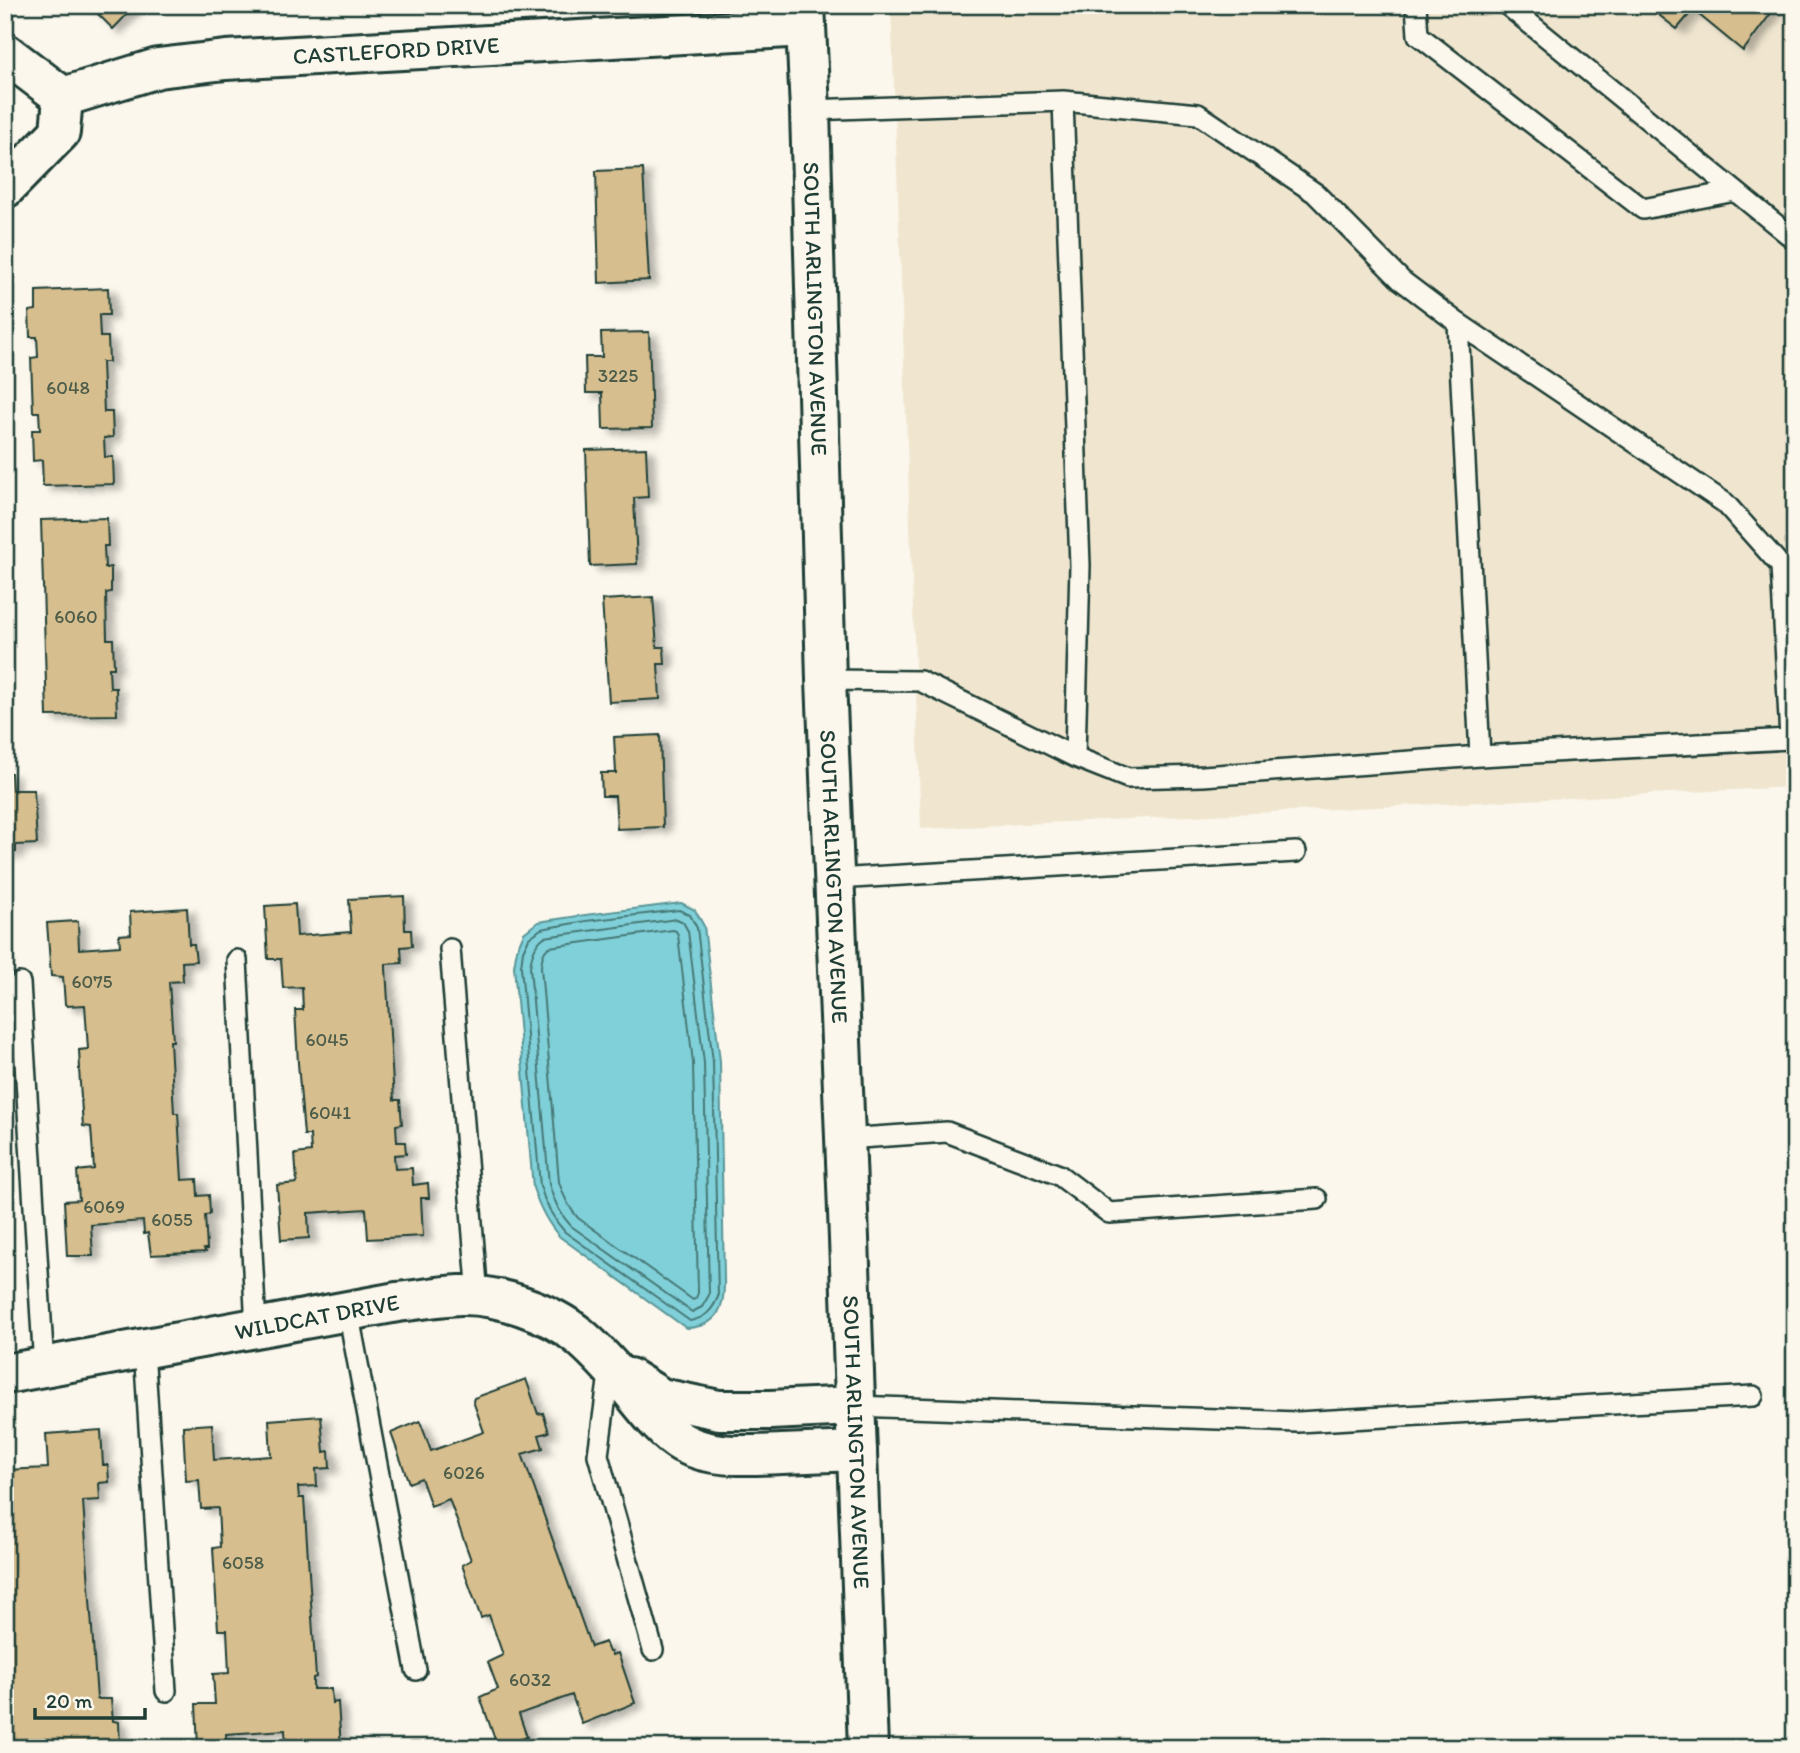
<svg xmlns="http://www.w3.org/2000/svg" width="1800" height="1753" viewBox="0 0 1800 1753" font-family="Itim,sans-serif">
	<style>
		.built { fill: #f0e6d0 }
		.water { fill: #80d0d9; stroke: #599597; stroke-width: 2 }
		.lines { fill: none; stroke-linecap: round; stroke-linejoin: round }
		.shore { stroke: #467876; stroke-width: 2 }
		.building { fill: #d7be8e; stroke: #1f3d34; stroke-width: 2; filter: url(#shadow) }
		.lane-casing { stroke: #1f3d34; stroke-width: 24 }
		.street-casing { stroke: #1f3d34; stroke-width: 44 }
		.secondary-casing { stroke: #1f3d34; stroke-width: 44 }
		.lane { stroke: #fbf7ec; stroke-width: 19 }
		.street { stroke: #fbf7ec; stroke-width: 38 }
		.secondary { stroke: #fbf7ec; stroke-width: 38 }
		.labels { text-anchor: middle; stroke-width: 6; stroke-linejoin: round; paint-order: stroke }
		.number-label { font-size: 19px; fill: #4d5d4a }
		.street-label { font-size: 23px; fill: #1f3d34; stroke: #fbf7ec }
	</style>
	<defs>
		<filter id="shadow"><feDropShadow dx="8" dy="4.5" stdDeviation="3.5" flood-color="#0004"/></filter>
	</defs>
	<rect width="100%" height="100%" fill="#fbf7ec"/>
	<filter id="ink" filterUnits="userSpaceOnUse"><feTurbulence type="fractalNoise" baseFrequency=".0143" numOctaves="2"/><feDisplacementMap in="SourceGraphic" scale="14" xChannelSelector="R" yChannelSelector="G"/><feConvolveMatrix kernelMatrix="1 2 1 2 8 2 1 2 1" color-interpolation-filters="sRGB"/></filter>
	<g filter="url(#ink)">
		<path class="built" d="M 891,5 L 1795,5 L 1795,787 L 921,829 Z"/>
		<path class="water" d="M 681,903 L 695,910 L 704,926 L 720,1061 L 724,1278 C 725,1306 719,1327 686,1328 L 560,1237 C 547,1223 539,1206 533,1188 L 514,966 L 517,949 L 524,933 L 538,922 L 585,915 Z"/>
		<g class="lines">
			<path class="shore" d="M 679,910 L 690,915 L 697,928 L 713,1062 L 718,1297 C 712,1311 705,1318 690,1321 L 565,1232 C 553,1219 545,1203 540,1186 L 521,966 L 523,951 L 529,938 L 541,929 L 586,921 Z
				M 677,919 L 683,922 L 688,931 L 704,1063 L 709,1295 L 702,1307 L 692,1312 L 571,1226 C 560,1214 553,1199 549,1184 L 530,967 C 532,954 534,945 544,937 Z
				M 673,930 L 676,931 L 678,935 L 693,1063 L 698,1293 L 696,1298 L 693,1300 L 578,1218 C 569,1208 563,1195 559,1182 L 541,967 C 542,959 542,952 549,947 Z"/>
		</g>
		<path class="building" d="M 89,5 L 136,5 L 113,29 Z
			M 1646,5 L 1777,5 L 1743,51 L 1693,10 L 1677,29 Z
			M 643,169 L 649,280 L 599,283 L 596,171 Z
			M 108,288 L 109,315 L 99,315 L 100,337 L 108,337 L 109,362 L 102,362 L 104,412 L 112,412 L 113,437 L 104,438 L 105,457 L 113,457 L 114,484 L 43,486 L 42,460 L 33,461 L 32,430 L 40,430 L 39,412 L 33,412 L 31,358 L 38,357 L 37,337 L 30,337 L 29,311 L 36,310 L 36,291 Z
			M 649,332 L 652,428 L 603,429 L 602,393 L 586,393 L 585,357 L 602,357 L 601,333 Z
			M 646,448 L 648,497 L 634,498 L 637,564 L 590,566 L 586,450 Z
			M 107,518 L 108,546 L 104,546 L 105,568 L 111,567 L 111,592 L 106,593 L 107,639 L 113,639 L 114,668 L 109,668 L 110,688 L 116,688 L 117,715 L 47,716 L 41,520 Z
			M 653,597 L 657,647 L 664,647 L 665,664 L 658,664 L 660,699 L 609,702 L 602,600 Z
			M 660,735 L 663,827 L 617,829 L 615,796 L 602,796 L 601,773 L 616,773 L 614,737 Z
			M 5,773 L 11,773 L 12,790 L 34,790 L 37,844 L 16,845 L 16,852 L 5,853 Z
			M 404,896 L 405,930 L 411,930 L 412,946 L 401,947 L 402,963 L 386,964 L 386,968 L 394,1100 L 400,1100 L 402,1124 L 396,1125 L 397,1142 L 405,1142 L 406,1154 L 394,1155 L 395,1169 L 412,1168 L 413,1185 L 428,1183 L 429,1198 L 421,1198 L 423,1236 L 368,1239 L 366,1209 L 308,1213 L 309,1238 L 281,1240 L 277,1185 L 297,1183 L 295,1154 L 311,1152 L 310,1135 L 304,1135 L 298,1063 L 295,1010 L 303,1010 L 302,987 L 283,988 L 281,959 L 268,959 L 265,906 L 295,904 L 297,936 L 351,932 L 349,899 Z
			M 187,908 L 189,944 L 194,944 L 196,961 L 182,962 L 183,981 L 169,982 L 173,1041 L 170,1041 L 174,1113 L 178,1113 L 182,1180 L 197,1179 L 198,1196 L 209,1195 L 210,1214 L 205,1215 L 207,1249 L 204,1249 L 206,1252 L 151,1255 L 148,1233 L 144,1234 L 143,1221 L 91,1225 L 93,1256 L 67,1256 L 64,1201 L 79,1200 L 77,1171 L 94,1169 L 91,1127 L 83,1126 L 79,1069 L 80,1069 L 79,1050 L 88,1049 L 85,1005 L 67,1006 L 65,1004 L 63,977 L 51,976 L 47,923 L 76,921 L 78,922 L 79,949 L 120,946 L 119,935 L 131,934 L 130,912 Z
			M 526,1379 L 538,1414 L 543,1413 L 549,1432 L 539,1435 L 543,1448 L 522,1454 L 591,1647 L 605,1642 L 609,1652 L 611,1652 L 612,1655 L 618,1653 L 635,1703 L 582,1724 L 572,1695 L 519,1714 L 527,1737 L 498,1748 L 480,1697 L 498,1689 L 488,1662 L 503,1655 L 489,1615 L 481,1618 L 462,1565 L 471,1560 L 449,1499 L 431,1506 L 421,1478 L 409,1483 L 391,1433 L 420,1421 L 431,1451 L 484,1432 L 473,1401 L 474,1398 Z
			M 321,1416 L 324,1452 L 329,1451 L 330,1468 L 316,1469 L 317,1486 L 298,1487 L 299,1498 L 304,1498 L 316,1677 L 313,1678 L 313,1689 L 331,1689 L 332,1703 L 338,1702 L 341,1748 L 286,1748 L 285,1730 L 226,1734 L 227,1748 L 198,1748 L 196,1704 L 215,1704 L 213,1674 L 229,1673 L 227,1630 L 218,1630 L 213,1548 L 220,1547 L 218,1508 L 201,1509 L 199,1480 L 186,1481 L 183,1426 L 212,1424 L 214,1460 L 271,1456 L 269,1420 Z
			M 101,1430 L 103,1465 L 108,1465 L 109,1482 L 99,1483 L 100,1500 L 83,1501 L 97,1699 L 111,1699 L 113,1721 L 119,1722 L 120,1748 L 5,1748 L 5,1690 L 9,1690 L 5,1647 L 5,1470 L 48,1468 L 46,1434 Z"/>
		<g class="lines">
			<g class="lane-casing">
				<path id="lane" d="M 1416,5 L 1418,35 L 1643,209 L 1735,191
					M 1507,5 L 1795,240
					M 810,110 L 1063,101 L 1080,565 L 1075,757 L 1128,778 L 1203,776 L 1480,756 L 1458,323 L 1401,280 L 1315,193 L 1198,114 L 1063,101
					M 1458,323 L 1725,503 L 1781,566 L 1790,739 L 1480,756
					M 826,680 L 920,681 L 1075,757
					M 835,879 L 1296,852
					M 450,949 L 478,1297
					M 237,960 L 256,1328
					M 20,983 L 44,1367
					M 845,1139 L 947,1132 L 1059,1175 L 1109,1213 L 1317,1199
					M 348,1311 L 416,1670
					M 144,1349 L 166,1691
					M 610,1367 L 598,1455 L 653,1650
					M 855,1406 L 1298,1422 L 1753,1396"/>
			</g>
			<g class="street-casing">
				<g id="street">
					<path id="s1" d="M 5,53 L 63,97 L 158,68 L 226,60 L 806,27"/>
					<path d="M 5,188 L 60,132 L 63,97"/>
					<path id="s2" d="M 5,1374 L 397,1302 C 418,1300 439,1296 460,1295 C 498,1294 550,1312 579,1336 C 596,1350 610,1366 624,1382 C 641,1401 661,1431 683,1443 C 713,1459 750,1455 782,1454 C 807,1453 832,1452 857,1451"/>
					<path d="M 629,1378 L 661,1398 L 719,1410 L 770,1410 L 855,1406"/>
				</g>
			</g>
			<g class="secondary-casing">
				<g id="secondary">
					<path id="s3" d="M 805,5 L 810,110 L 826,680 L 847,1185 L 868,1748"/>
				</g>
			</g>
			<use href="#lane" class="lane"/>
			<use href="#street" class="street"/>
			<use href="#secondary" class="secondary"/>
		</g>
	</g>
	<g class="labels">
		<g class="number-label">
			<text x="618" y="382">3225</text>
			<text x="68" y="394">6048</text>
			<text x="76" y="623">6060</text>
			<text x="92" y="988">6075</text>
			<text x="327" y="1046">6045</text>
			<text x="330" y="1119">6041</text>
			<text x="104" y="1213">6069</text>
			<text x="172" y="1226">6055</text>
			<text x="464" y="1479">6026</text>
			<text x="243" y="1569">6058</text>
			<text x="530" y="1686">6032</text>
		</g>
		<g class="street-label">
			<text dy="8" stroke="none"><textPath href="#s1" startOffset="411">CASTLEFORD DRIVE</textPath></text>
			<text dy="8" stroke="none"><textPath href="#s3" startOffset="304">SOUTH ARLINGTON AVENUE</textPath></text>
			<text dy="8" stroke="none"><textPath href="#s3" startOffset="872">SOUTH ARLINGTON AVENUE</textPath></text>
			<text dy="8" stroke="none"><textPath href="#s2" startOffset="317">WILDCAT DRIVE</textPath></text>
			<text dy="8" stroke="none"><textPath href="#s3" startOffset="1438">SOUTH ARLINGTON AVENUE</textPath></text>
		</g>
	</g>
	<rect width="1800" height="1753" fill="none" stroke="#fbf7ec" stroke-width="28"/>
	<rect x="14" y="14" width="1772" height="1725" fill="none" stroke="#1f3d34" stroke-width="2.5" filter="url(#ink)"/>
	<path d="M35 1708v10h110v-10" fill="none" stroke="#1f3d34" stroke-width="3.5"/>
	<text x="46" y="1708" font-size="21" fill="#1f3d34" stroke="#fbf7ec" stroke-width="5" paint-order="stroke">20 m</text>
</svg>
